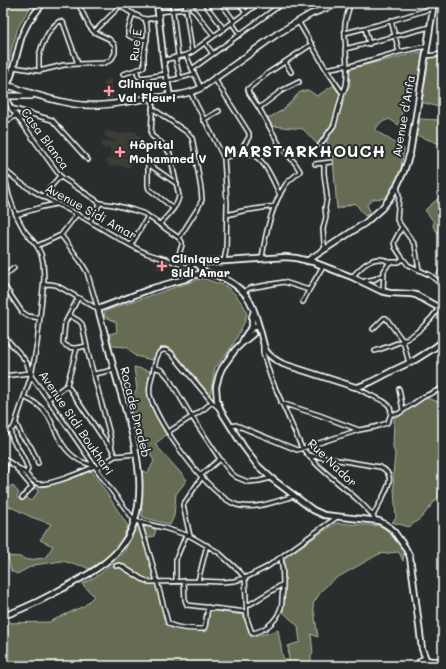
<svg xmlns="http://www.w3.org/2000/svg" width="446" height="669" viewBox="0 0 446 669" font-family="Mali,sans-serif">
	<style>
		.built { fill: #3d3c38 }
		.green { fill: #656c52; stroke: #b2b6a8 }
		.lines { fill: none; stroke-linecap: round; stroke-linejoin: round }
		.street-casing { stroke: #fff; stroke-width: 6 }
		.secondary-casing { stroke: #fff; stroke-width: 8 }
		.primary-casing { stroke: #fff; stroke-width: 8 }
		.street { stroke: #2a2d2e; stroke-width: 3 }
		.secondary { stroke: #2a2d2e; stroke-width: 4.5 }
		.primary { stroke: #2a2d2e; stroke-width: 5 }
		.poi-dot { fill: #ff9aa2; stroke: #2a2d2e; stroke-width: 1.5 }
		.labels { text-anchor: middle; stroke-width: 4; stroke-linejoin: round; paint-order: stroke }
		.street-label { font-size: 12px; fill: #fff; stroke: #2a2d2e }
		.poi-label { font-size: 12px; font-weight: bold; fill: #fff; stroke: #2a2d2e; text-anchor: start }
		.district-label { font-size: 16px; font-weight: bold; letter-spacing: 1px; fill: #fff; stroke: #2a2d2e }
	</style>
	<rect width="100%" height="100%" fill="#2a2d2e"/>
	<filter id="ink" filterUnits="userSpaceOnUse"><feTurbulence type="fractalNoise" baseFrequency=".025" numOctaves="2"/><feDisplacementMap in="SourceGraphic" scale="8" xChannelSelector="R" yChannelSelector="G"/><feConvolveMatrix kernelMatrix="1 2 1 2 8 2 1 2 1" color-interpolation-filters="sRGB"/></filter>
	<g filter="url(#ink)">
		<path class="built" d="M 111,79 L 113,99 L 106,100 L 104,82 Z
			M 107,131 L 119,134 L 135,131 L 138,135 L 140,135 L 141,143 L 134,144 L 132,140 L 126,141 L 126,142 L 131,142 L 130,156 L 124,156 L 124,157 L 132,159 L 132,161 L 134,162 L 134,163 L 131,163 L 130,168 L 118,165 L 109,167 L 108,162 L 106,162 L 106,160 L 108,160 L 108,158 L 117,157 L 117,156 L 110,155 L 110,148 L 107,147 L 106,149 L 102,147 L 102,140 L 116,142 L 116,141 L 105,137 L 105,135 L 104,134 Z
			M 159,261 L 167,264 L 164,271 L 156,268 Z"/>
		<path class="green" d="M 3,3 L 34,3 L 24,17 L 18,28 L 12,48 L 7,72 L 3,80 Z
			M 420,52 L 429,56 L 439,59 L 443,67 L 443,145 L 416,135 L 420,119 L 439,120 L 442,108 L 421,102 L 424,93 L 415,90 L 407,91 L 399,125 L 389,119 L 380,123 L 375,130 L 404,149 L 400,173 L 386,198 L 372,199 L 367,205 L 371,213 L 365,216 L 355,203 L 337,209 L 333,159 L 327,141 L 317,144 L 303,129 L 272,126 L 268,118 L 283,110 L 300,92 L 308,90 L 317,96 L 334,85 L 338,92 L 345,94 L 350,85 L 348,69 Z
			M 443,185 L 443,238 L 433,227 L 434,222 L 425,210 L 441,196 Z
			M 440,267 L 443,269 L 443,283 L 436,276 Z
			M 202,278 L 226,286 L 236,295 L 244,306 L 247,314 L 245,321 L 233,345 L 215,368 L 210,395 L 172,349 L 164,346 L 152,360 L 135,356 L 127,347 L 112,346 L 109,334 L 117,332 L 116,322 L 104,316 L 105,311 Z
			M 134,367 L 150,371 L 147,389 L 148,399 L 166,435 L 155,444 L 187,480 L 176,494 L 174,516 L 170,525 L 142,517 L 141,470 L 148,473 L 154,461 L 148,450 L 141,451 L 128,400 L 137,390 Z
			M 426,398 L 443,403 L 443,491 L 422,517 L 409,527 L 392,522 L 396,518 L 393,475 L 395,454 L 393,447 L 394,418 Z
			M 92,471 L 128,526 L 120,545 L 104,560 L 89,569 L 83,566 L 62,561 L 34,565 L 17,574 L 11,571 L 8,556 L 20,557 L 27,560 L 45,558 L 53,546 L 40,540 L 51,524 L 31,517 L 3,503 L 3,495 L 12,485 L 19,493 L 17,497 L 21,500 L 25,497 L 31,501 L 38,492 L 35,485 Z
			M 336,523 L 380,526 L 387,530 L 404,551 L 403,561 L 399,552 L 379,554 L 333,580 L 322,590 L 313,604 L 318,637 L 311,634 L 313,653 L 311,655 L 311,666 L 5,666 L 3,665 L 3,623 L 49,622 L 84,606 L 94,596 L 82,584 L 100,574 L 124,552 L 137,526 L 147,526 L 156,530 L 154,536 L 148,538 L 166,624 L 176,628 L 206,631 L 210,610 L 243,615 L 251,637 L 257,636 L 278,630 L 283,658 L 289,662 L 288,646 L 300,642 L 298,626 L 283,612 L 285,557 Z"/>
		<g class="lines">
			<g class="street-casing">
				<path id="street" d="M 116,3 C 121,7 139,18 146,19 C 150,19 155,18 159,17
					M 172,3 L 178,56
					M 185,3 L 192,52
					M 204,3 L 224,29
					M 221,3 L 234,21
					M 239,3 L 246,13
					M 434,4 L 441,3
					M 191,7 L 214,36
					M 128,11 L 128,3
					M 159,12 L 186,9 L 196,3
					M 133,13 L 128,31 L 128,35 L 133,38 L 147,40
					M 391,20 L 399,52
					M 298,21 L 326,69 L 341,91 L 343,92 C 352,81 343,40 345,24 C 346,17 349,10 350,3
					M 232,23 L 240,35
					M 365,28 L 369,44
					M 94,32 L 120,6
					M 345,33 L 377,25 L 433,8
					M 205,43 L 213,54
					M 345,49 L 430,27
					M 186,55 L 201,88
					M 425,56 L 443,54
					M 175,57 L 180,78
					M 164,60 L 186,55 L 192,52 L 259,3
					M 285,62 L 291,72
					M 13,67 L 39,71 L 64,65 L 78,64 L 104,63 L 111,60 L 115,53 L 115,46 L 114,44 L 109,39 L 94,32 L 89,26 L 78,3
					M 347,67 L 399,52 L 427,46
					M 192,69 L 283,3
					M 326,69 L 347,65
					M 137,70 L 138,76 L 141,78 L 166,74
					M 39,71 C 39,66 39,62 39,57 C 41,45 49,27 60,21 L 63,22 L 78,64
					M 123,74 L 142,68 L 144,66 C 144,62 144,58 144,53 C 146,41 150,31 145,19
					M 214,78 L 249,133 L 249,137 L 244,145 L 244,152
					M 167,81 L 180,78 L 194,74
					M 190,92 L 224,158 L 227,204 L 226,250 L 224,261
					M 7,96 L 8,101 L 11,108 L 60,176 L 64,179 L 100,203 L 114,205 L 133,210 L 145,214 L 179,238 L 182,242 L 182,245 L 176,263
					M 153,98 L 151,134 L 152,136 L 164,145 L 170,154 L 179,196 C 178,206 167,216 160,224
					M 11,108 L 52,120 L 88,160
					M 152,108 L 188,133 L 192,138 L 193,142 L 201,189 L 202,200 L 198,208 L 179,238
					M 259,108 L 281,91 L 299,82
					M 203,120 L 219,111
					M 3,123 L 9,120 L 16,115
					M 320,145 L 334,125 L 343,92
					M 224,158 L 244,152 C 264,154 272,179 280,195
					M 324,163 L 324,173 L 327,197 L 325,208 L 326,217 L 323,229 L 324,243 L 325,249
					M 315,164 L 331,162
					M 4,169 C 25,190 55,202 82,217 C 103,229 124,243 146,253 C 158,258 181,262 189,269
					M 397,186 L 399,196 L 397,220 L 415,245 L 419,270
					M 43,196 L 60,176
					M 3,203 L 9,196
					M 173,208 L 149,189 L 148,186 L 148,166 L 151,166 L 177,184
					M 16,215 L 42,207 L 56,204
					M 227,215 L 242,211 L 275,206
					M 90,221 L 100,203
					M 402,227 L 394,242 L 395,247 L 401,256 L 408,265 L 430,275 L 443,286
					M 61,235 L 81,262 L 87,272 L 98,309
					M 131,245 L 148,216
					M 37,246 L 61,235 L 77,214
					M 262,259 C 265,235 272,205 286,184 C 290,179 296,176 300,171 L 295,163 L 280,146 L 259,108 L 249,93 L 248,89 L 254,84 L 268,73 L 312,44
					M 3,277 L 14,268
					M 352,277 C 362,266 374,253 389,262
					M 362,282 C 367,280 371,280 375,279 C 379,277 379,275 384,276
					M 3,284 L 22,312 L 28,316 L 40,318
					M 44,285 L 49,284 L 56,285 L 98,309
					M 243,292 L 250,288 L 284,282 L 309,290 L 323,266
					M 383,292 L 384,271 L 389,263 L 391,262 L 398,262 L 403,259
					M 78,298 L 65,323 L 63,343 C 69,350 78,348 86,346
					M 303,302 L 309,290
					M 69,315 L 79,321 L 82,324 L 89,357 L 110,435 L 112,449 L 115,456
					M 373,329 L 384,318 L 386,318 L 403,341 L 409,363
					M 3,335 L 22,356 L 27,363 L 31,376 L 48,399 L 109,487 L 125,508 L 135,521 L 164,528 L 190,536 L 218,552 L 240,572 L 245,578 L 247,619 L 252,633 C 264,631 276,622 280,610 C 282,607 282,602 282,598 C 284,584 283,571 281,557
					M 263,345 L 263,353 L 271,378 L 301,446 C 321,475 356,492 376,520
					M 375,351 C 384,348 393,345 402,341 C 415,336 431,320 439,308
					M 154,367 L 162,370 L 168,377 L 192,417 L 220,459 L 231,473 L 236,477 L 248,482 L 259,481 L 271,478
					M 94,374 L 114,370
					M 3,376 L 30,373
					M 67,385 L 103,438 L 111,448
					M 399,389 L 403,410
					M 24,397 C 32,401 40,405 46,413 C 52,420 54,430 59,438 C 66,452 78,463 94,465
					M 48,399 L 67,385 L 77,348
					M 281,403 L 319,415 L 359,430
					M 219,408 L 212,402 L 171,353 C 158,343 156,360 154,368 C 152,377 148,386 150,395 C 156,423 210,497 237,505 C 256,510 276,501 294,496
					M 391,414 L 398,414 L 423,397 L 443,388
					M 16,423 L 21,435 L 31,447 L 36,457 L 38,463
					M 231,426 L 236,425 L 297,450 L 359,430 L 375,427 L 387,423 C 398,405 384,401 370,395 C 365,392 360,390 355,387
					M 11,430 C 10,439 15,444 20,451 C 23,456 26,463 28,469 L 26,474
					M 3,432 L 11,430 L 14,427 L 31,376 L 37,344 L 44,279 L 43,262 L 41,254 L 37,246 L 24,230 L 16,215 L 9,196 L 3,168
					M 168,432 L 204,409 L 212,402
					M 308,455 L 380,467 C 396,474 388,487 382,499 C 379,504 376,510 373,516
					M 3,458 C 10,463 17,467 24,472 C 28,476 31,480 36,483 C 45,488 84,471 95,466
					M 97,468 L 115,456 L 136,454
					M 17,469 L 32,487 L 22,498
					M 201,475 L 220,459
					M 3,478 L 6,466 L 3,458
					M 140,524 L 151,559 L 168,623 C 175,629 194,629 203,629 L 205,627 L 208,607
					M 190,536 L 183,505 L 202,477
					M 116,566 L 120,565 L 142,579 L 149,582 L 198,581 L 222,582 L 234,581 L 245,578 L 267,567 L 337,517
					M 176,581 L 176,559 L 186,535
					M 184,581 L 185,600 L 187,605 L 246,612
					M 198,581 L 207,545
					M 247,606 L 283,584"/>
			</g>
			<g class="secondary-casing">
				<path id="secondary" d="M 157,3 L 164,65 L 170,96
					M 6,88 L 11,76 L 22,35 L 29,21 L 43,3
					M 307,261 L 365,223 L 382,208 L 390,198 L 397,186 L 404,171 L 410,153 L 434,3
					M 196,263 L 286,257 L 296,258 L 313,262 L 352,277 L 381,291 L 390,293 L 411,294 L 416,295 L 443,310
					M 206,273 L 194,275 L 190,272 L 190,267 L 193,264 C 197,263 200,265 201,269 C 206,273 212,274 218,276 C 229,280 239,287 246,295 C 254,305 256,318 260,330 C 262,337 263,344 266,351 C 270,357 277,361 283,364 L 355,387 L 358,387 L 371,382 L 394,370 L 415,360 L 434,348 L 443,341
					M 252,328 L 252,317 L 254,311
					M 253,334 L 242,343 L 235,350 L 222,368 L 219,375 L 216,387 L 217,400 L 221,411 L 243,446 L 257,465 L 271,478 L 313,510 L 324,515 L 379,521 L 385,524 L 392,529 L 405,547 L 410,557 L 413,579 L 422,649 L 426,659
					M 242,342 C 245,336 249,328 256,326 L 258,327
					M 3,616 C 27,608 49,596 71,584 C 89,574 107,564 120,548 C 158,502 131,430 117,380 C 110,356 105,333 98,309 L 153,288 L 185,279 L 194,275
					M 418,666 C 421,656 425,660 432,661 C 436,661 439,661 443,661
					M 432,666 L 442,663"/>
			</g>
			<g class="primary-casing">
				<path id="primary" d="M 5,91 L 7,87 C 12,85 16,88 21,90 C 39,96 56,101 74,104 C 98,108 127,102 150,98 C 167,96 185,96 201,88 L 241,60 L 277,34 L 311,14 L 339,3
					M 5,91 L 6,94 L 8,96 L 31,96"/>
			</g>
			<use href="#street" class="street"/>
			<use href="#secondary" class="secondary"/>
			<use href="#primary" class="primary"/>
		</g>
	</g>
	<g class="poi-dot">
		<path d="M107 85h4v4h4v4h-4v4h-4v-4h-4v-4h4z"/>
		<path d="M118 146h4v4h4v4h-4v4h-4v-4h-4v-4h4z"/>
		<path d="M160 260h4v4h4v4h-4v4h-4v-4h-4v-4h4z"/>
	</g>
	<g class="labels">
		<g class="street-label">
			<text transform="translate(136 45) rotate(-84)" y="4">Rue E</text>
			<text transform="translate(404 116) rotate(-80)" y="4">Avenue d'Anfa</text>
			<text transform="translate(45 139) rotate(54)" y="4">Casa Blanca</text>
			<text transform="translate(91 212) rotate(29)" y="4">Avenue Sidi Amar</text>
			<text transform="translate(135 412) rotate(76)" y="4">Rocade Dradeb</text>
			<text transform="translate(76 423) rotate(56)" y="4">Avenue Sidi Boukhari</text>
			<text transform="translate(332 463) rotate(44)" y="4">Rue Nador</text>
		</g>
		<g class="poi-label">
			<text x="118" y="88">Clinique<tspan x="118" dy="14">Val Fleuri</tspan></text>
			<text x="129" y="149">Hôpital<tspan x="129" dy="14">Mohammed V</tspan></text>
			<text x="171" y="263">Clinique<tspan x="171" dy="14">Sidi Amar</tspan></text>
		</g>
		<g class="district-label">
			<text x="305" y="157">MARSTARKHOUCH</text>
		</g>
	</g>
	<rect width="446" height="669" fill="none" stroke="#2a2d2e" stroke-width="16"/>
	<rect x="8" y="8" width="430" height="653" fill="none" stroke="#fff" stroke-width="1.5" filter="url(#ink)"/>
</svg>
